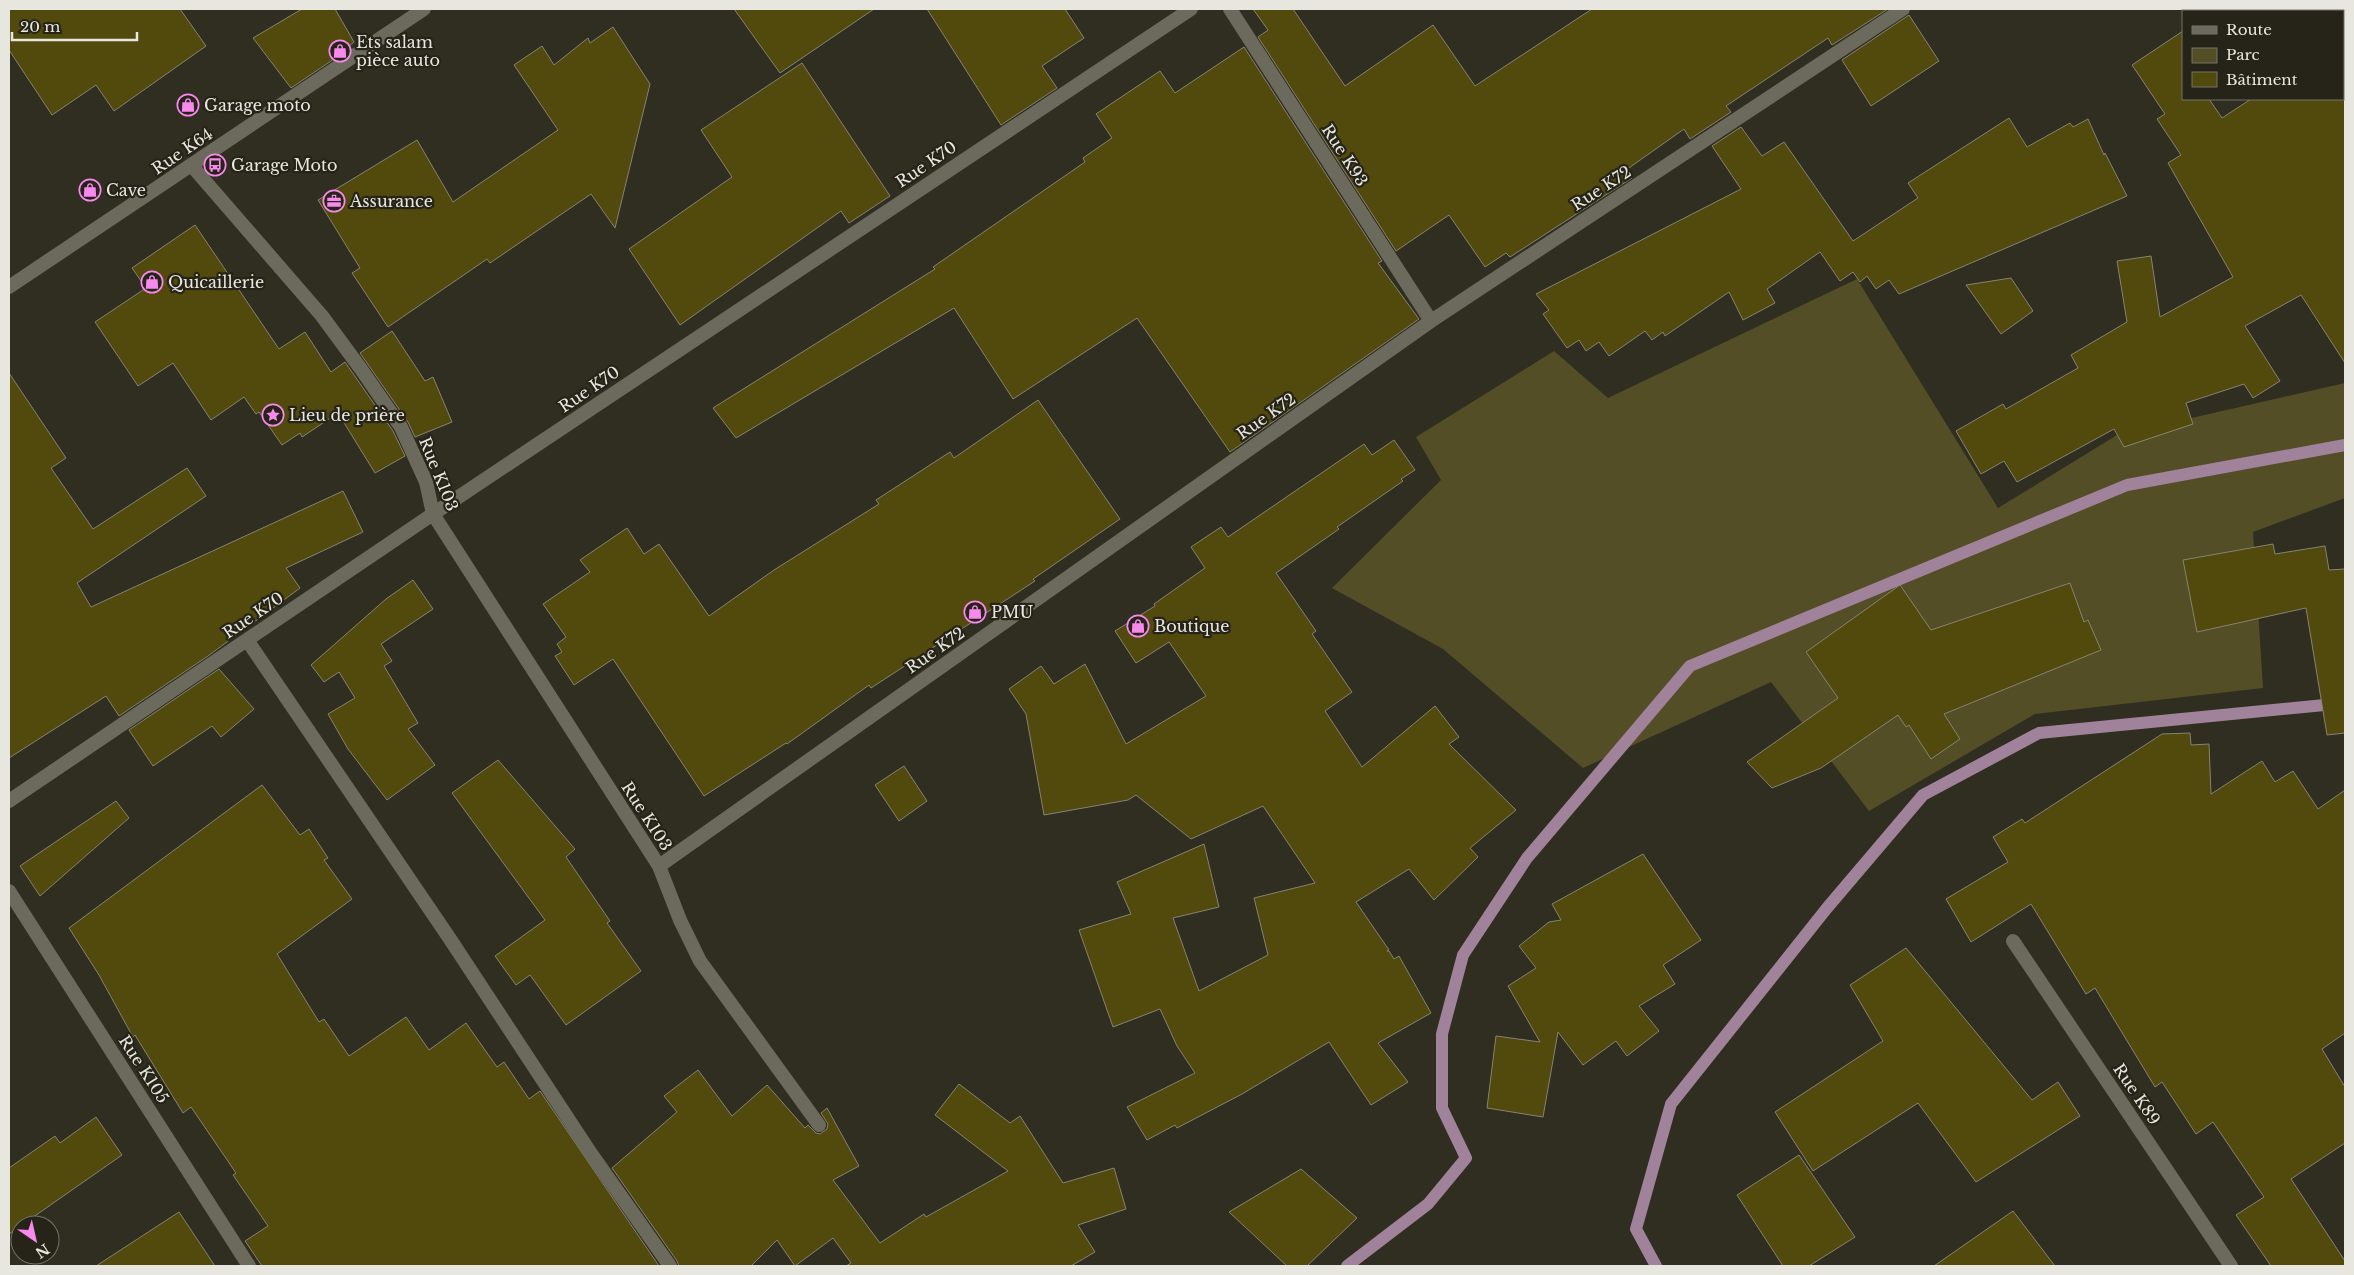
<svg xmlns="http://www.w3.org/2000/svg" width="2354" height="1275" viewBox="0 0 2354 1275" font-family="'Libre Baskerville',serif">
	<style>
		.green { fill: #544e27 }
		.lines { fill: none; stroke-linecap: round; stroke-linejoin: round }
		.stream { stroke: #a0829a; stroke-width: 12 }
		.building { fill: #52490c; stroke: #858374 }
		.minor { stroke: #6c6a5c; stroke-width: 14 }
		.tertiary { stroke: #6c6a5c; stroke-width: 14 }
		.labels { text-anchor: middle; stroke-width: 4.5; stroke-linejoin: round; paint-order: stroke }
		.poi-label { font-size: 16px; fill: #e8e7df; stroke: #262418; text-anchor: start }
		.street-label { font-size: 16px; fill: #e8e7df; stroke: #262418 }
	</style>
	<rect width="100%" height="100%" fill="#2f2e21"/>
	<path class="green" d="M 1857,279 L 1998,508 L 2117,435 L 2345,383 L 2345,498 L 2253,532 L 2263,688 L 2035,714 L 1869,811 L 1771,682 L 1583,768 L 1443,649 L 1332,588 L 1441,480 L 1416,437 L 1554,351 L 1608,398 Z"/>
	<g class="lines">
		<path class="stream" d="M 1347,1266 L 1428,1204 L 1466,1158 L 1442,1108 L 1442,1034 L 1463,955 L 1527,858 L 1690,666 L 2127,485 L 2345,445
			M 1656,1266 L 1636,1229 L 1671,1104 L 1827,908 L 1923,795 L 2039,733 L 2345,703"/>
	</g>
	<path class="building" d="M 9,9 L 180,9 L 206,46 L 114,111 L 96,85 L 52,115 L 9,50 Z
		M 302,9 L 335,9 L 354,42 L 331,61 L 291,88 L 253,38 Z
		M 734,9 L 874,9 L 780,73 Z
		M 927,9 L 1065,9 L 1084,38 L 1042,66 L 1057,88 L 1001,125 Z
		M 1253,9 L 1293,9 L 1345,86 L 1433,25 L 1475,86 L 1592,9 L 1888,9 L 1832,45 L 1828,38 L 1726,106 L 1731,112 L 1690,139 L 1684,129 L 1626,170 L 1632,178 L 1510,257 L 1506,253 L 1485,267 L 1449,215 L 1396,251 L 1258,37 L 1268,30 Z
		M 1909,15 L 1939,61 L 1871,106 L 1842,60 Z
		M 613,27 L 650,84 L 615,228 L 591,194 L 490,263 L 487,259 L 388,327 L 352,273 L 360,268 L 318,200 L 417,140 L 453,202 L 558,130 L 514,65 L 542,46 L 554,65 L 588,38 L 590,43 Z
		M 2183,31 L 2183,99 L 2209,99 L 2222,118 L 2251,99 L 2345,99 L 2345,363 L 2301,295 L 2245,326 L 2280,381 L 2253,398 L 2244,384 L 2186,403 L 2193,424 L 2124,447 L 2114,429 L 2017,482 L 2004,461 L 1981,474 L 1956,431 L 2003,404 L 2006,409 L 2078,368 L 2071,355 L 2127,322 L 2117,261 L 2151,256 L 2160,317 L 2233,277 L 2168,163 L 2181,155 L 2157,119 L 2165,114 L 2132,65 Z
		M 1244,47 L 1382,261 L 1378,263 L 1419,319 L 1230,452 L 1137,318 L 1013,399 L 954,308 L 736,438 L 713,408 L 935,269 L 933,267 L 1085,162 L 1083,158 L 1112,138 L 1096,114 L 1160,71 L 1175,93 Z
		M 802,63 L 890,196 L 849,223 L 841,211 L 680,325 L 629,249 L 732,177 L 701,130 Z
		M 2009,118 L 2027,147 L 2070,123 L 2073,127 L 2088,119 L 2104,155 L 2105,153 L 2127,196 L 1899,294 L 1889,280 L 1876,289 L 1867,276 L 1860,282 L 1853,272 L 1840,281 L 1820,252 L 1767,289 L 1775,303 L 1743,320 L 1729,292 L 1665,336 L 1663,332 L 1652,340 L 1645,331 L 1609,356 L 1599,342 L 1586,351 L 1579,340 L 1567,348 L 1543,314 L 1549,310 L 1536,294 L 1741,189 L 1712,146 L 1741,127 L 1762,156 L 1784,142 L 1853,241 L 1918,198 L 1908,183 Z
		M 195,225 L 279,349 L 305,332 L 331,372 L 345,362 L 393,431 L 405,456 L 375,473 L 338,413 L 302,437 L 300,433 L 282,445 L 259,412 L 256,414 L 244,397 L 211,420 L 173,363 L 138,386 L 95,322 L 146,288 L 132,268 Z
		M 2011,278 L 2033,311 L 2001,334 L 1966,285 Z
		M 392,331 L 425,381 L 433,377 L 452,422 L 415,437 L 408,422 L 360,353 Z
		M 9,373 L 66,458 L 51,468 L 93,529 L 187,468 L 206,496 L 77,583 L 91,607 L 343,491 L 363,532 L 286,568 L 300,588 L 208,656 L 119,716 L 106,696 L 9,758 Z
		M 1038,400 L 1120,519 L 1033,579 L 1035,581 L 871,688 L 869,685 L 787,744 L 786,743 L 704,796 L 613,659 L 574,685 L 555,656 L 562,652 L 557,644 L 566,637 L 543,604 L 590,572 L 580,560 L 627,528 L 644,554 L 659,544 L 709,616 L 774,570 L 879,504 L 876,500 L 950,452 L 954,458 Z
		M 1394,440 L 1415,470 L 1401,479 L 1403,481 L 1337,527 L 1339,529 L 1276,573 L 1316,631 L 1312,634 L 1352,692 L 1325,711 L 1362,767 L 1435,706 L 1459,737 L 1449,744 L 1516,810 L 1470,848 L 1478,857 L 1434,900 L 1409,869 L 1356,902 L 1389,950 L 1387,951 L 1389,951 L 1394,959 L 1399,956 L 1431,1013 L 1378,1043 L 1408,1082 L 1371,1105 L 1329,1042 L 1242,1094 L 1177,1128 L 1175,1125 L 1147,1140 L 1127,1107 L 1195,1073 L 1177,1046 L 1160,1009 L 1113,1027 L 1079,930 L 1131,914 L 1117,882 L 1204,844 L 1219,907 L 1173,918 L 1199,991 L 1268,955 L 1254,898 L 1315,883 L 1263,806 L 1191,839 L 1136,795 L 1128,800 L 1044,815 L 1026,714 L 1009,689 L 1041,666 L 1054,684 L 1085,664 L 1126,744 L 1206,696 L 1169,642 L 1136,663 L 1115,631 L 1155,606 L 1154,604 L 1205,568 L 1191,547 L 1221,527 L 1228,537 L 1364,444 L 1372,455 Z
		M 2273,544 L 2275,554 L 2325,546 L 2329,570 L 2345,569 L 2345,733 L 2327,735 L 2306,608 L 2197,632 L 2183,560 Z
		M 413,580 L 433,609 L 381,644 L 392,661 L 384,666 L 418,723 L 408,729 L 435,765 L 387,800 L 348,749 L 328,714 L 355,698 L 339,672 L 324,682 L 311,665 L 386,599 Z
		M 2070,583 L 2084,622 L 2088,620 L 2101,650 L 1944,714 L 1960,739 L 1931,759 L 1909,725 L 1906,727 L 1898,715 L 1821,768 L 1772,788 L 1747,762 L 1838,698 L 1806,652 L 1900,585 L 1931,630 Z
		M 219,669 L 254,709 L 221,737 L 212,726 L 153,766 L 129,730 Z
		M 2190,733 L 2191,745 L 2209,744 L 2211,794 L 2262,761 L 2275,782 L 2293,771 L 2318,809 L 2345,790 L 2345,1033 L 2322,1049 L 2345,1087 L 2345,1143 L 2291,1179 L 2345,1261 L 2345,1266 L 2271,1266 L 2236,1215 L 2264,1197 L 2213,1122 L 2196,1134 L 2162,1082 L 2155,1087 L 2095,988 L 2086,994 L 2031,904 L 1971,942 L 1946,899 L 2008,862 L 1993,837 L 2022,819 L 2025,823 L 2162,734 Z
		M 498,760 L 575,849 L 566,857 L 610,921 L 607,923 L 641,971 L 566,1025 L 530,975 L 516,985 L 495,956 L 545,920 L 452,793 Z
		M 904,766 L 927,801 L 899,821 L 875,785 Z
		M 262,785 L 300,835 L 309,829 L 328,858 L 324,860 L 352,899 L 277,954 L 319,1022 L 324,1019 L 349,1056 L 406,1017 L 429,1050 L 466,1023 L 497,1067 L 504,1062 L 529,1099 L 540,1091 L 659,1266 L 262,1266 L 245,1241 L 268,1226 L 233,1175 L 236,1173 L 191,1107 L 183,1113 L 135,1035 L 133,1037 L 99,975 L 69,928 Z
		M 116,801 L 129,818 L 40,896 L 20,866 Z
		M 1643,854 L 1701,940 L 1663,965 L 1675,984 L 1639,1006 L 1659,1031 L 1627,1056 L 1616,1041 L 1583,1065 L 1558,1032 L 1543,1117 L 1487,1108 L 1496,1036 L 1540,1042 L 1508,986 L 1536,968 L 1519,946 L 1549,922 L 1561,920 L 1552,904 Z
		M 1906,948 L 2032,1100 L 2058,1082 L 2080,1116 L 1976,1182 L 1918,1103 L 1813,1171 L 1775,1112 L 1883,1041 L 1850,985 Z
		M 698,1070 L 732,1116 L 767,1085 L 805,1128 L 808,1125 L 816,1133 L 820,1134 L 827,1129 L 828,1124 L 821,1113 L 827,1108 L 859,1166 L 833,1180 L 880,1243 L 924,1214 L 926,1217 L 1008,1171 L 935,1115 L 959,1084 L 1010,1123 L 1020,1116 L 1063,1183 L 1114,1168 L 1126,1209 L 1078,1225 L 1095,1252 L 1071,1266 L 846,1266 L 851,1263 L 833,1238 L 795,1266 L 777,1240 L 751,1266 L 679,1266 L 677,1261 L 612,1168 L 677,1112 L 664,1096 Z
		M 96,1117 L 122,1155 L 9,1234 L 9,1168 L 55,1136 L 60,1143 Z
		M 1799,1155 L 1855,1237 L 1809,1266 L 1783,1266 L 1737,1195 Z
		M 1301,1169 L 1357,1218 L 1307,1266 L 1287,1266 L 1229,1212 Z
		M 2013,1211 L 2055,1266 L 1934,1266 Z
		M 179,1212 L 215,1266 L 96,1266 Z"/>
	<g class="lines">
		<path class="minor" d="M 1230,9 L 1431,321
			M 192,166 L 322,316 L 361,369 L 401,427 L 426,482 L 433,514 L 659,866 L 680,920 L 700,961 L 819,1125
			M 247,640 L 450,939 L 590,1152 L 670,1266
			M 9,801 L 433,514 L 1191,9
			M 659,866 L 1431,321 L 1903,9
			M 9,891 L 249,1266
			M 2013,941 L 2231,1266"/>
		<path class="tertiary" d="M 9,287 L 424,9"/>
	</g>
	<defs>
		<g id="shop-ring" transform="scale(1.125)"><circle r="9.5" fill="#262418" stroke="#f788ec" stroke-width="1.5"/><path d="M-5-2.5h2.3a2.7 3.5 0 0 1 5.4 0H5L5.5 6h-11ZM-1.5-2.5h3a1.5 2.3 0 0 0-3 0Z" fill="#f788ec"/></g>
		<g id="bus-ring" transform="scale(1.125)"><circle r="9.5" fill="#262418" stroke="#f788ec" stroke-width="1.5"/><path d="M-5-6H5V4H4V6H2V4H-2V6H-4V4H-5ZM-3.5-4V0h7V-4ZM-3.5 1.2v1.5H-2V1.2ZM2 1.2v1.5H3.5V1.2Z" fill="#f788ec"/></g>
		<g id="office-ring" transform="scale(1.125)"><circle r="9.5" fill="#262418" stroke="#f788ec" stroke-width="1.5"/><path d="M-6-3h4V-5.5h4V-3h4V5H-6ZM-1-4.5V-3h2v-1.5ZM-6 0V1H6V0Z" fill="#f788ec"/></g>
		<g id="sight-ring" transform="scale(1.125)"><circle r="9.5" fill="#262418" stroke="#f788ec" stroke-width="1.5"/><path d="M0-6L1.8-2.2L6-1.7L2.9 1.2L3.7 5.4L0 3.3L-3.7 5.4L-2.9 1.2L-6-1.7L-1.8-2.2Z" fill="#f788ec"/></g>
	</defs>
	<g fill-rule="evenodd">
		<use href="#shop-ring" x="340" y="51"/>
		<use href="#shop-ring" x="188" y="105"/>
		<use href="#bus-ring" x="215" y="165"/>
		<use href="#shop-ring" x="90" y="190"/>
		<use href="#office-ring" x="334" y="201"/>
		<use href="#shop-ring" x="152" y="282"/>
		<use href="#sight-ring" x="273" y="415"/>
		<use href="#shop-ring" x="975" y="612"/>
		<use href="#shop-ring" x="1138" y="626"/>
	</g>
	<g class="labels">
		<g class="poi-label">
			<text x="356" y="48">Ets salam<tspan x="356" dy="18">pièce auto</tspan></text>
			<text x="204" y="111">Garage moto</text>
			<text x="231" y="171">Garage Moto</text>
			<text x="106" y="196">Cave</text>
			<text x="350" y="207">Assurance</text>
			<text x="168" y="288">Quicaillerie</text>
			<text x="289" y="421">Lieu de prière</text>
			<text x="991" y="618">PMU</text>
			<text x="1154" y="632">Boutique</text>
		</g>
		<g class="street-label">
			<text transform="translate(182 151) rotate(-34)" y="6">Rue K64</text>
			<text transform="translate(1345 155) rotate(57)" y="6">Rue K93</text>
			<text transform="translate(926 164) rotate(-34)" y="6">Rue K70</text>
			<text transform="translate(1601 188) rotate(-33)" y="6">Rue K72</text>
			<text transform="translate(589 389) rotate(-34)" y="6">Rue K70</text>
			<text transform="translate(1266 416) rotate(-35)" y="6">Rue K72</text>
			<text transform="translate(439 474) rotate(68)" y="6">Rue K103</text>
			<text transform="translate(253 615) rotate(-34)" y="6">Rue K70</text>
			<text transform="translate(935 650) rotate(-35)" y="6">Rue K72</text>
			<text transform="translate(647 816) rotate(57)" y="6">Rue K103</text>
			<text transform="translate(144 1069) rotate(57)" y="6">Rue K105</text>
			<text transform="translate(2137 1094) rotate(56)" y="6">Rue K89</text>
		</g>
	</g>
	<rect width="2354" height="1275" fill="none" stroke="#e8e7df" stroke-width="20"/>
	<rect x="2182" y="10" width="162" height="90" fill="#262418" stroke="#747268"/>
	<rect x="2192" y="26" width="25" height="8" fill="#6c6a5c" stroke="#747268"/>
	<text x="2226" y="35" font-size="15" fill="#e8e7df">Route</text>
	<rect x="2192" y="48" width="25" height="15" fill="#544e27" stroke="#747268"/>
	<text x="2226" y="60" font-size="15" fill="#e8e7df">Parc</text>
	<rect x="2192" y="72" width="25" height="15" fill="#52490c" stroke="#747268"/>
	<text x="2226" y="85" font-size="15" fill="#e8e7df">Bâtiment</text>
	<g transform="translate(35 1240) rotate(146)"><circle r="24" fill="#262418" stroke="#747268"/>
	<path d="M0-4L9 19L0 12L-9 19Z" fill="#f788ec"/>
	<text y="-8" font-size="14" font-weight="bold" text-anchor="middle" fill="#e8e7df">N</text>
	</g>
	<path d="M12 32v8h125v-8" fill="none" stroke="#e8e7df" stroke-width="2.5"/>
	<text x="20" y="32" font-size="15" fill="#e8e7df" stroke="#262418" stroke-width="4" paint-order="stroke">20 m</text>
</svg>
